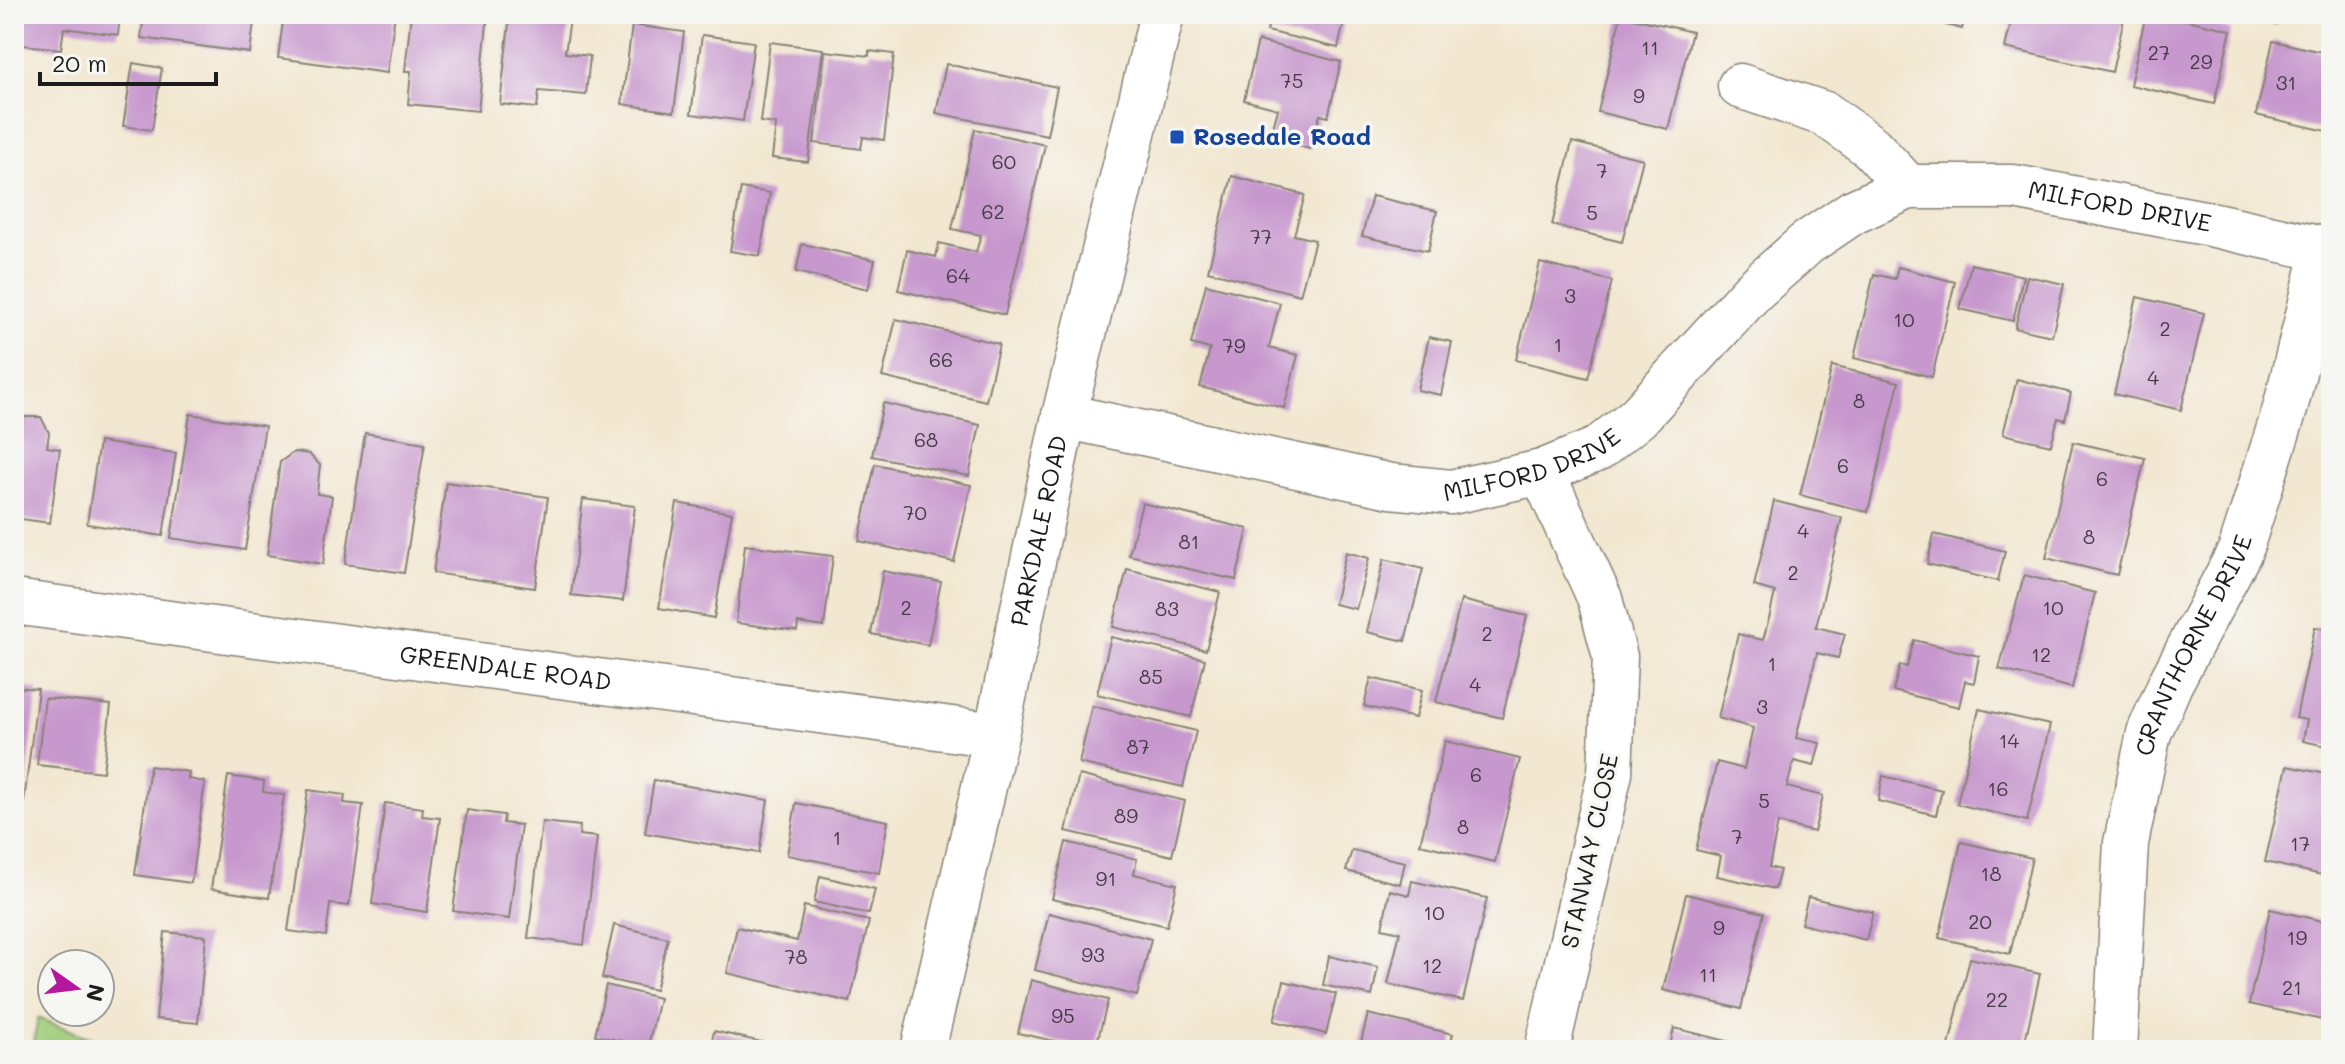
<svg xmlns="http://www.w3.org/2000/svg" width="2345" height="1064" viewBox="0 0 2345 1064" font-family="Mali,sans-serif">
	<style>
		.green { fill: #9fcc79; stroke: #5e744a; stroke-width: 2 }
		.building { fill: #c798ce }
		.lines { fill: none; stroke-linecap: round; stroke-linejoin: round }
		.minor-casing { stroke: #878276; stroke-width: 47 }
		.minor { stroke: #fff; stroke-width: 44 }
		.transit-dot { fill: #1a4fb4; stroke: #f6f6f2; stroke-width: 3 }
		.labels { text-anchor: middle; stroke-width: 7; stroke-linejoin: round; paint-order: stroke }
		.number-label { font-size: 20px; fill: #473b48 }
		.transit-label { font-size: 24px; font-weight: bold; fill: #164399; stroke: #f6f6f2; text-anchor: start }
		.street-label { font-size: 24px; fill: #1c1c1c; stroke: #f6f6f2 }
	</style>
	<rect width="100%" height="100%" fill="#f6f6f2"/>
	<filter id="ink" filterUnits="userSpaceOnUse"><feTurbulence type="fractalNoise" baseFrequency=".0125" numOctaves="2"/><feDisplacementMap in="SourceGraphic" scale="16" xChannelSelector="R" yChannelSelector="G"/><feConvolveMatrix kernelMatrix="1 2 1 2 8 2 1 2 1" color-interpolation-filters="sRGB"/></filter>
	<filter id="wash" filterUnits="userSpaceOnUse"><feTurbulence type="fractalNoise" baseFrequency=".006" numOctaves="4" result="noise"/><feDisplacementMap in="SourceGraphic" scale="32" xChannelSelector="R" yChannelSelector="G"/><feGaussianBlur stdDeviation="1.8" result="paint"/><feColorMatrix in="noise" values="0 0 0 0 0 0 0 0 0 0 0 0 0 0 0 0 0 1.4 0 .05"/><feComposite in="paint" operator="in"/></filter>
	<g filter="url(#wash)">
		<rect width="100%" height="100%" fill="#f2e7d0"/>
		<path class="green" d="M 38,1018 L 121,1050 L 32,1050 Z"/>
		<g id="blocks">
			<path class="building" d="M 14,14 L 120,14 L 118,35 L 64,28 L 61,49 L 14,44 Z
				M 144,14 L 255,14 L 250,53 L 141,38 Z
				M 284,14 L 395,14 L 387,73 L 278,58 Z
				M 411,14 L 488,14 L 478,111 L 408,104 L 411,71 L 405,71 Z
				M 510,14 L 570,19 L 565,53 L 590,56 L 586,95 L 539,91 L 537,108 L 500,104 Z
				M 1271,14 L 1346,14 L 1338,48 L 1267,31 Z
				M 1903,14 L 1966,14 L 1962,29 Z
				M 2013,14 L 2125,14 L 2112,72 L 2005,48 Z
				M 2146,14 L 2160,14 L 2231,30 L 2214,104 L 2130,85 Z
				M 2234,14 L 2278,14 L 2276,25 Z
				M 1621,15 L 1692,32 L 1668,129 L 1598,112 Z
				M 632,25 L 684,32 L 674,112 L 622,104 Z
				M 702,35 L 754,42 L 743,121 L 691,114 Z
				M 1258,41 L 1341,62 L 1328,117 L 1320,115 L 1310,149 L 1270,139 L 1278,109 L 1244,100 Z
				M 2273,41 L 2331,54 L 2331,132 L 2256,115 Z
				M 770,42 L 823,49 L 808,162 L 772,158 L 776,124 L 760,122 Z
				M 825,51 L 869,56 L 869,51 L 894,54 L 884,140 L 863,137 L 861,149 L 814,143 Z
				M 133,63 L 162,68 L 152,130 L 123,126 Z
				M 946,64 L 1057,87 L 1047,135 L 936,113 Z
				M 975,129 L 1045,145 L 1005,315 L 898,290 L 907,250 L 936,257 L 939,243 L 976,252 L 981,235 L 952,229 Z
				M 1572,142 L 1643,159 L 1622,242 L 1552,225 Z
				M 1232,176 L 1305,195 L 1294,235 L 1315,240 L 1300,295 L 1208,271 Z
				M 741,188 L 770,193 L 760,256 L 730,251 Z
				M 1372,196 L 1437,211 L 1428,251 L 1362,236 Z
				M 802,244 L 875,260 L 868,289 L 796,272 Z
				M 1540,263 L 1612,281 L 1588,378 L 1516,360 Z
				M 1971,264 L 2023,276 L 2013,321 L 1960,309 Z
				M 1898,267 L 1955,282 L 1932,377 L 1854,358 L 1874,274 L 1895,279 Z
				M 2027,276 L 2064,284 L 2052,336 L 2015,328 Z
				M 1206,284 L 1280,303 L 1269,348 L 1298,355 L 1284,408 L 1200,387 L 1210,349 L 1191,344 Z
				M 2137,297 L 2204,313 L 2181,410 L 2114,394 Z
				M 896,319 L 999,344 L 986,401 L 882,377 Z
				M 1429,337 L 1452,342 L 1441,395 L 1417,390 Z
				M 1832,366 L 1899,382 L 1868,512 L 1800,495 Z
				M 2017,379 L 2071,393 L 2065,420 L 2058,418 L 2051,445 L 2003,434 Z
				M 883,403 L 980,425 L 969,476 L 872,456 Z
				M 190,414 L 265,426 L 245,550 L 171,538 Z
				M 25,417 L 41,417 L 49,433 L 47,447 L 60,449 L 50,523 L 14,518 L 14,429 Z
				M 365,433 L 425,443 L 404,573 L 345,564 Z
				M 99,442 L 176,453 L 163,536 L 87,524 Z
				M 2073,442 L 2145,458 L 2117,575 L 2046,558 Z
				M 294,452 L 309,454 L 320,465 L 317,494 L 332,496 L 323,564 L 267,555 L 280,462 Z
				M 875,464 L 971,485 L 954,562 L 859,541 Z
				M 446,482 L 548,497 L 535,588 L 433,573 Z
				M 583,499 L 635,506 L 623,601 L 571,595 Z
				M 1774,501 L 1842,518 L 1816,627 L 1845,634 L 1838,658 L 1817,653 L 1796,738 L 1820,743 L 1814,766 L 1794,761 L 1787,787 L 1823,796 L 1814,832 L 1778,823 L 1769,867 L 1780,870 L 1775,889 L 1717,876 L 1721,856 L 1696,850 L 1717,762 L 1744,769 L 1753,728 L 1718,718 L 1738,634 L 1763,640 L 1770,615 L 1775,592 L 1754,586 Z
				M 677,503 L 732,513 L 714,618 L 659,608 Z
				M 1142,503 L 1248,529 L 1236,580 L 1129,555 Z
				M 1934,534 L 2005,551 L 1998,581 L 1927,564 Z
				M 745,545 L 833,556 L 824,627 L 798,623 L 797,631 L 736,623 Z
				M 1346,552 L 1369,558 L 1356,609 L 1334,604 Z
				M 1384,559 L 1423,569 L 1405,641 L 1367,632 Z
				M 1127,569 L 1220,592 L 1206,650 L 1113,627 Z
				M 883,571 L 941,582 L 928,645 L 871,634 Z
				M 2024,575 L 2095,593 L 2072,688 L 1999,669 Z
				M 1461,600 L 1527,616 L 1502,718 L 1436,702 Z
				M 2315,627 L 2331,630 L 2331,747 L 2303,741 L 2307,720 L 2296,718 Z
				M 1111,637 L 1205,659 L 1191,717 L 1097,694 Z
				M 1914,640 L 1979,656 L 1974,683 L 1965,681 L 1959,707 L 1893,691 L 1900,665 L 1907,667 Z
				M 1371,678 L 1422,690 L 1415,718 L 1364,706 Z
				M 14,687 L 38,689 L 20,834 L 14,833 Z
				M 45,698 L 111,705 L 103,772 L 37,765 Z
				M 1092,706 L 1196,731 L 1183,787 L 1079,763 Z
				M 1979,709 L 2050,725 L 2027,821 L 1957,804 Z
				M 1445,741 L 1520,759 L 1495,862 L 1420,844 Z
				M 150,766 L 189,772 L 188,779 L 205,782 L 191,883 L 135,875 Z
				M 2287,766 L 2331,775 L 2331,877 L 2265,862 Z
				M 1079,775 L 1185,801 L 1172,856 L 1066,831 Z
				M 228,776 L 264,781 L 263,792 L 284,795 L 269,898 L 211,889 Z
				M 1883,776 L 1942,790 L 1936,815 L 1878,801 Z
				M 654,780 L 768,800 L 759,853 L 645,833 Z
				M 308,790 L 345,795 L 344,803 L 363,805 L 349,906 L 330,904 L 326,936 L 288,931 Z
				M 385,803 L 423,808 L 422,816 L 440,818 L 427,912 L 372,904 Z
				M 796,803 L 888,821 L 879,873 L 787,855 Z
				M 467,810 L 504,815 L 503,823 L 521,825 L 509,919 L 453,911 Z
				M 542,822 L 580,826 L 579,835 L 597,837 L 584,945 L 528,938 Z
				M 1066,842 L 1137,859 L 1134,874 L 1177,884 L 1167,926 L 1052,899 Z
				M 1961,842 L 2032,858 L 2010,954 L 1939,938 Z
				M 1352,850 L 1405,862 L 1400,884 L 1346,871 Z
				M 820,876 L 875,889 L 869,914 L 814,902 Z
				M 1412,881 L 1487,898 L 1463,1001 L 1388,984 L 1400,932 L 1382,928 L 1390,890 L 1409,895 Z
				M 1686,894 L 1764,913 L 1741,1009 L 1663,990 Z
				M 1808,897 L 1873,912 L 1866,940 L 1801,924 Z
				M 804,906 L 869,921 L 850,1002 L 727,973 L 737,927 L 797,941 Z
				M 2270,909 L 2331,923 L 2331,952 L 2326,972 L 2331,973 L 2331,1022 L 2249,1004 Z
				M 1049,913 L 1151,939 L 1137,996 L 1035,970 Z
				M 614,925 L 668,938 L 655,990 L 602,978 Z
				M 165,932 L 206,936 L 198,1023 L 156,1019 Z
				M 1329,956 L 1378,967 L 1372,996 L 1323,985 Z
				M 1970,958 L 2040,974 L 2023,1050 L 1948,1050 Z
				M 1031,980 L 1108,1000 L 1095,1050 L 1018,1033 Z
				M 1284,981 L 1336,994 L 1326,1034 L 1274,1021 Z
				M 606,985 L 659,998 L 648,1047 L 595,1035 Z
				M 1368,1014 L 1453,1034 L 1449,1050 L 1359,1050 Z
				M 1674,1028 L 1747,1046 L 1746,1050 L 1669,1050 Z
				M 714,1031 L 791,1049 L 790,1050 L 710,1050 Z"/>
		</g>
	</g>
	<g filter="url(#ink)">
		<use href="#blocks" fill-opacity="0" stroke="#878276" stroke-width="2"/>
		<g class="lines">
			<g class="minor-casing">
				<g id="minor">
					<path d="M 1740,86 L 1825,114 L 1871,147 L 1908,187"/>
					<path id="s1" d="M 1064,416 L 1391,486 L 1451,492 L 1542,472 L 1598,449 L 1638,417 L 1752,292 L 1807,243 L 1853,212 L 1908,187 L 2014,187 L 2210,224 L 2331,251"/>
					<path d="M 1542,472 L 1600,599 L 1615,657 L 1610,773 L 1547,1050"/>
					<path id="s2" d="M 14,602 L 996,735"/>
					<path id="s3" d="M 923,1050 L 996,735 L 1064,416 L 1162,14"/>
					<path id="s4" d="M 2115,1050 L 2126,843 L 2149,733 L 2170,684 L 2240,551 L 2285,409 L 2324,249"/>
				</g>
			</g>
			<use href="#minor" class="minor"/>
		</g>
	</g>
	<rect class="transit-dot" x="1169" y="129" width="16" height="16" rx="4"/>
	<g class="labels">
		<g class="number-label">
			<text x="1650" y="55">11</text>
			<text x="2159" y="60">27</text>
			<text x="2201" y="69">29</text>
			<text x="1292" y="88">75</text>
			<text x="2286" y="90">31</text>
			<text x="1639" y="103">9</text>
			<text x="1004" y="169">60</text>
			<text x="1602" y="178">7</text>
			<text x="993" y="219">62</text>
			<text x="1592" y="220">5</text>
			<text x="1261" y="244">77</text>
			<text x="958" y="283">64</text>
			<text x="1570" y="303">3</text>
			<text x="1904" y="327">10</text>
			<text x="2165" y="336">2</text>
			<text x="1558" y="352">1</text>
			<text x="1234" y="353">79</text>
			<text x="941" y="367">66</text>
			<text x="2153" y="385">4</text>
			<text x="1859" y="408">8</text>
			<text x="926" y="447">68</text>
			<text x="1843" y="473">6</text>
			<text x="2102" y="486">6</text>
			<text x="915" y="520">70</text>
			<text x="1803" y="538">4</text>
			<text x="2089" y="544">8</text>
			<text x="1189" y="549">81</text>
			<text x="1793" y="580">2</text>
			<text x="906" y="615">2</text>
			<text x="2053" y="615">10</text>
			<text x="1167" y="616">83</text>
			<text x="1487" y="641">2</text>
			<text x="2041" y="662">12</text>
			<text x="1772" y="671">1</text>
			<text x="1151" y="684">85</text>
			<text x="1475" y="692">4</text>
			<text x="1762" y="714">3</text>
			<text x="2009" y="748">14</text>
			<text x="1138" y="754">87</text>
			<text x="1476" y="782">6</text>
			<text x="1998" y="796">16</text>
			<text x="1764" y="808">5</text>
			<text x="1126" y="823">89</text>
			<text x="1463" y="834">8</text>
			<text x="1737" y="844">7</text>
			<text x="837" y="845">1</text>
			<text x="2300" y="851">17</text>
			<text x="1991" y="881">18</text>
			<text x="1106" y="886">91</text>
			<text x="1434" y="920">10</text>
			<text x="1980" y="929">20</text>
			<text x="1719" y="935">9</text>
			<text x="2297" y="945">19</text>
			<text x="1093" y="962">93</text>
			<text x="796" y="964">78</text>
			<text x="1432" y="973">12</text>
			<text x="1708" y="982">11</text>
			<text x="2292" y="995">21</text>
			<text x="1997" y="1007">22</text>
			<text x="1063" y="1023">95</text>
		</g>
		<g class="transit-label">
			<text x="1193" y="145">Rosedale Road</text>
		</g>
		<g class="street-label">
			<text dy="8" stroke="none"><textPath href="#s1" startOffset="1172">MILFORD DRIVE</textPath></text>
			<text dy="8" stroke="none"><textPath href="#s1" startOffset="480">MILFORD DRIVE</textPath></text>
			<text dy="8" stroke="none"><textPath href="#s3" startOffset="532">PARKDALE ROAD</textPath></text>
			<text dy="8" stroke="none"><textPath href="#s4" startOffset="418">CRANTHORNE DRIVE</textPath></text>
			<text dy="8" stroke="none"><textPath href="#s2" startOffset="496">GREENDALE ROAD</textPath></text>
			<text transform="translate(1590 851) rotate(-78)" y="8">STANWAY CLOSE</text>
		</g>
	</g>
	<rect width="2345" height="1064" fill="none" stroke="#f6f6f2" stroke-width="48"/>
	<g transform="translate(76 988) rotate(104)"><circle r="38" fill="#f6f6f2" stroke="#9f9f9c" stroke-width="2"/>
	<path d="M0-6L14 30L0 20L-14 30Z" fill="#b5179e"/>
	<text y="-12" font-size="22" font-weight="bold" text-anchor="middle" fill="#1c1c1c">N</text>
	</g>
	<path d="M40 72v12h176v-12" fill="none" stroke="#1c1c1c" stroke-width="4"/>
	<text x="52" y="72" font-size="24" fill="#1c1c1c" stroke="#f6f6f2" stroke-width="6" paint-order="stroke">20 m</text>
</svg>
